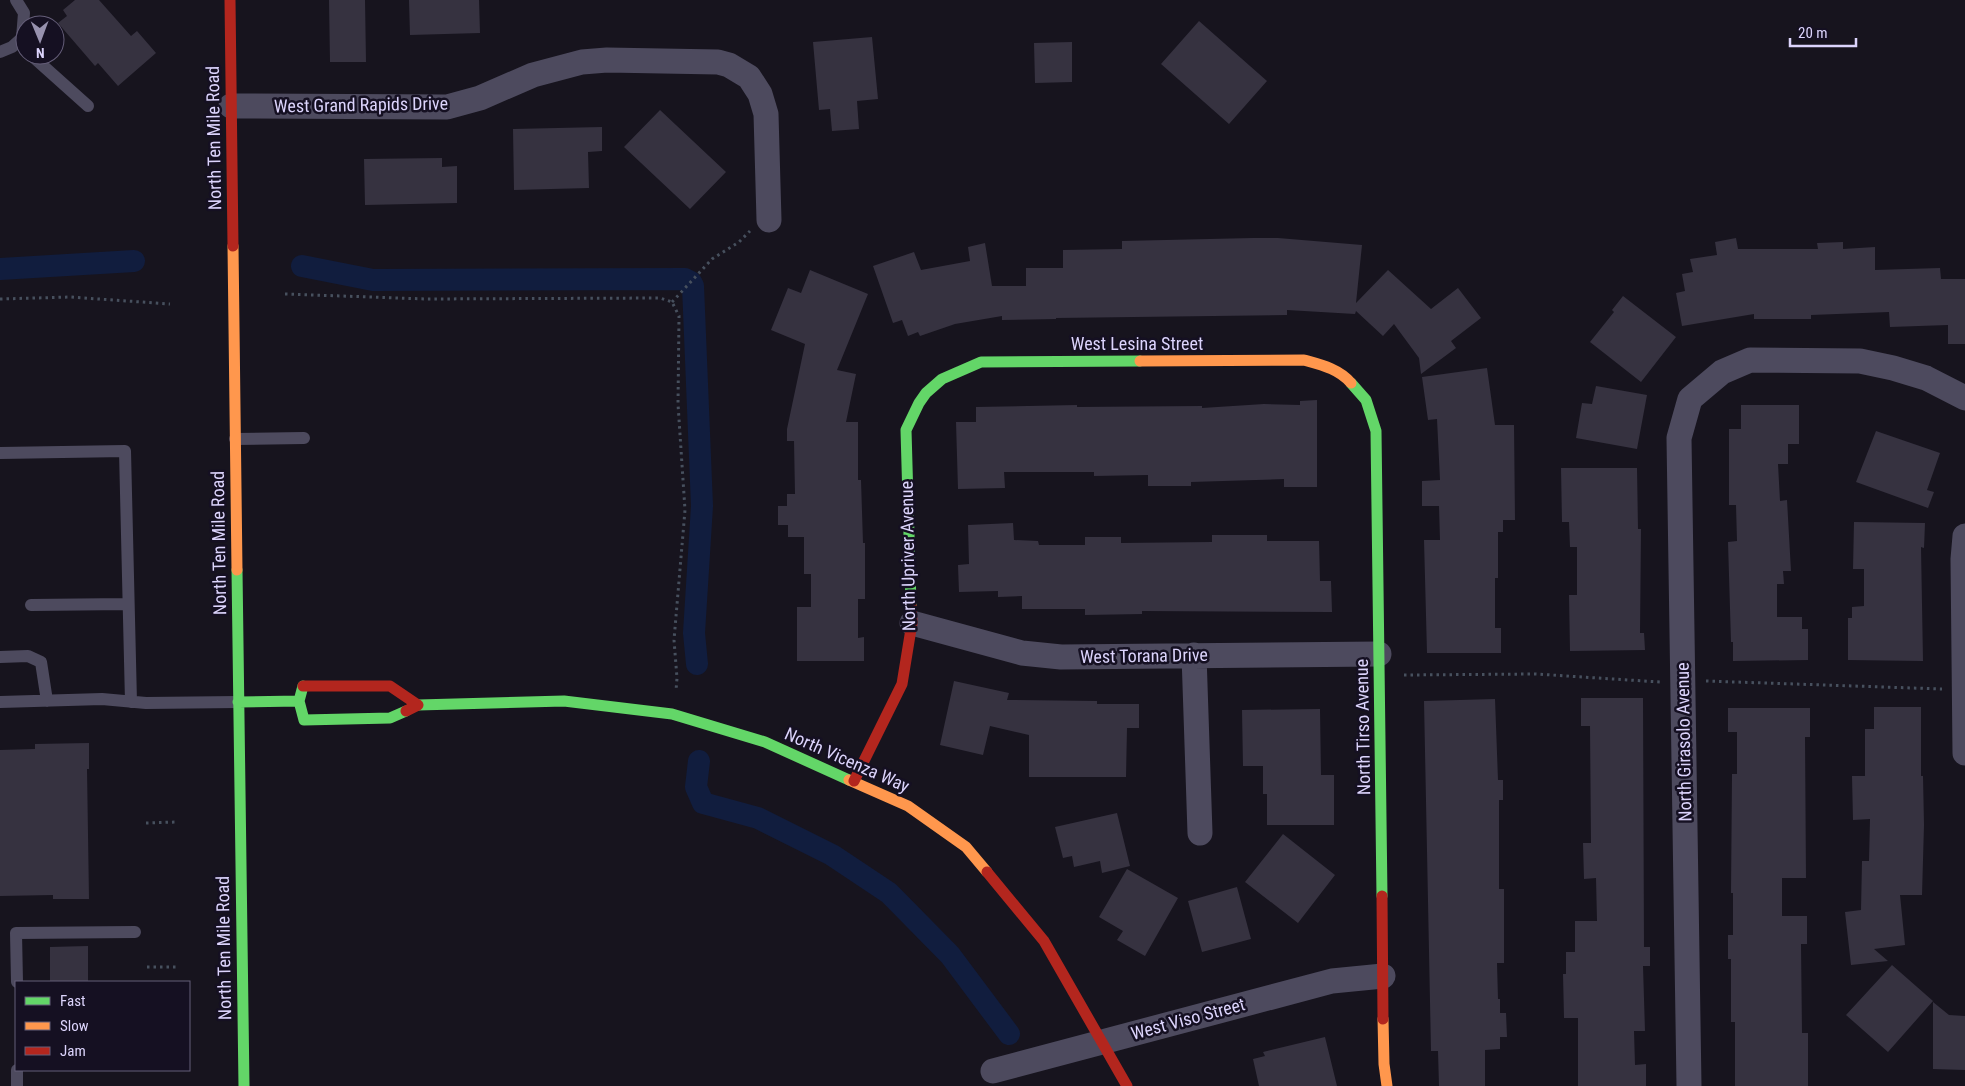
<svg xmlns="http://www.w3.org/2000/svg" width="1965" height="1086" viewBox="0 0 1965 1086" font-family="'Roboto Condensed',sans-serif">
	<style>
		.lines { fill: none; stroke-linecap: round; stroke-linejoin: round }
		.canal { stroke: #111d3e; stroke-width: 22 }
		.building { fill: #363240 }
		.path { stroke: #47505e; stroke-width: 3; stroke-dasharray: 2.5 4; stroke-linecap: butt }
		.lane { stroke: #4d4a5e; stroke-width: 12 }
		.street { stroke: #4d4a5e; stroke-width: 25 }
		.fast { stroke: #63d668; stroke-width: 11 }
		.slow { stroke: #ff974d; stroke-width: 11 }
		.jam { stroke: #b3261e; stroke-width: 11 }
		.labels { text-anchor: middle; stroke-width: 5; stroke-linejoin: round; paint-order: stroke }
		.street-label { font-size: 18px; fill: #dcd4fc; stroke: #151022 }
	</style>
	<rect width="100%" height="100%" fill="#17141e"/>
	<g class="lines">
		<path class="canal" d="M 302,266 L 373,280 L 685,279 L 691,282 L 693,286 L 702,506 L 694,633 L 697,664
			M 0,269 L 134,261
			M 699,761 L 696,787 L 703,803 L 758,818 L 832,855 L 889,893 L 950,955 L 1009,1034"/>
	</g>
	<path class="building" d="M 75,0 L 99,0 L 131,36 L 137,31 L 156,53 L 118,86 L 98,63 L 95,66 L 58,23 L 67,16 L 63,10 Z
		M 329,0 L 365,0 L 366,62 L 330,62 Z
		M 409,0 L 479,0 L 480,33 L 410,35 Z
		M 1199,21 L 1267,81 L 1229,124 L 1161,64 Z
		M 872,37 L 878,99 L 857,101 L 859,129 L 832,131 L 830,109 L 819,110 L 813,42 Z
		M 1072,42 L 1072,82 L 1035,83 L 1034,43 Z
		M 660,110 L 726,172 L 690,209 L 624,147 Z
		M 602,127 L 602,151 L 588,152 L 589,188 L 514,190 L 513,129 Z
		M 442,158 L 442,167 L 457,166 L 457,203 L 365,205 L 364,159 Z
		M 1253,238 L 1278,238 L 1362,245 L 1356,303 L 1388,270 L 1431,309 L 1458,288 L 1481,318 L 1451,341 L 1456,348 L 1421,374 L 1419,358 L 1394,324 L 1383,336 L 1356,311 L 1355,314 L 1287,310 L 1287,315 L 1056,318 L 1056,319 L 1002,320 L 1002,316 L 955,324 L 920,336 L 918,332 L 908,336 L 902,320 L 893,323 L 873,266 L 914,252 L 921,270 L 970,261 L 968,247 L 985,243 L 992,286 L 1026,286 L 1026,268 L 1063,268 L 1063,250 L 1122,249 L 1122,241 Z
		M 1736,238 L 1738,249 L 1818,249 L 1817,243 L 1843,242 L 1843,249 L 1875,247 L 1875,270 L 1940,268 L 1941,279 L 1965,279 L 1965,344 L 1948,344 L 1948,325 L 1890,327 L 1889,312 L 1811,315 L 1811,319 L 1754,319 L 1754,314 L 1682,326 L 1676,293 L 1685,291 L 1682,274 L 1693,272 L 1690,259 L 1717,255 L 1715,242 Z
		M 810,270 L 868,294 L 837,370 L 856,374 L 846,422 L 858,422 L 858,480 L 861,480 L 863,543 L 865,543 L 865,599 L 858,599 L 858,638 L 864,637 L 864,661 L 797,661 L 797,607 L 811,607 L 811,574 L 804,574 L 804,537 L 788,537 L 788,525 L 778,525 L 778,506 L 787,506 L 787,494 L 795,494 L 794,441 L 787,441 L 787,429 L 805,344 L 771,330 L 788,288 L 801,293 Z
		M 1623,296 L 1676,337 L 1641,382 L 1590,342 L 1614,312 L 1612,310 Z
		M 1487,368 L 1495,425 L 1514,425 L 1515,520 L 1503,520 L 1503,532 L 1498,532 L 1498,578 L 1495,578 L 1495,628 L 1501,628 L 1501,653 L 1427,653 L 1424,540 L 1440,540 L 1439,506 L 1422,506 L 1422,481 L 1440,480 L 1437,419 L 1428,420 L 1422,377 Z
		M 1596,386 L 1647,395 L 1637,449 L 1576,438 L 1582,403 L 1592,404 Z
		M 1317,400 L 1317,487 L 1284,487 L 1284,479 L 1191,482 L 1191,486 L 1148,486 L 1148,475 L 1094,476 L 1094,472 L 1004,472 L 1005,488 L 958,489 L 956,422 L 976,422 L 976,407 L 1077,405 L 1077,407 L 1202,406 L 1202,408 L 1264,404 L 1300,405 L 1300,401 Z
		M 1741,405 L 1799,405 L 1799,444 L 1788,444 L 1788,464 L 1778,464 L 1780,501 L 1787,500 L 1791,571 L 1783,571 L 1784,584 L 1777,584 L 1777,617 L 1802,617 L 1802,629 L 1808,629 L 1808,660 L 1733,661 L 1733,642 L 1731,642 L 1728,542 L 1737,541 L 1736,505 L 1729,505 L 1729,429 L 1741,429 Z
		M 1876,431 L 1940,453 L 1927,490 L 1934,492 L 1928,508 L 1856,482 Z
		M 1561,468 L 1637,468 L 1638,529 L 1641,529 L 1640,633 L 1644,633 L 1645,650 L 1570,651 L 1569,595 L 1577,595 L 1577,547 L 1570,547 L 1569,522 L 1562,522 Z
		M 1854,522 L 1925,523 L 1924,548 L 1921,547 L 1923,661 L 1848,660 L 1848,618 L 1852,618 L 1852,607 L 1864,606 L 1864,569 L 1853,569 Z
		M 1013,523 L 1014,540 L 1038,541 L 1039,545 L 1085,545 L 1085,537 L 1121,537 L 1121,543 L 1212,542 L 1212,535 L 1267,535 L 1267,541 L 1319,541 L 1320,581 L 1331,581 L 1332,612 L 1142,611 L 1142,614 L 1085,615 L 1085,609 L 1022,609 L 1022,596 L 998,597 L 998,591 L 959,592 L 958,565 L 969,564 L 968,525 Z
		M 954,681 L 1009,693 L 1007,700 L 1097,701 L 1097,704 L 1139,704 L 1139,728 L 1127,728 L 1126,777 L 1029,777 L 1029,735 L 990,726 L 983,755 L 940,745 Z
		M 1581,698 L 1643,698 L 1644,947 L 1650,947 L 1650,966 L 1643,966 L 1645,1031 L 1634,1031 L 1635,1065 L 1646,1064 L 1646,1086 L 1578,1086 L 1578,1018 L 1564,1018 L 1563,974 L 1566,974 L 1566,952 L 1575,952 L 1575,921 L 1597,921 L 1596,878 L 1584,879 L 1583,843 L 1591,843 L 1590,726 L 1581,726 Z
		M 1495,699 L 1498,780 L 1503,780 L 1503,800 L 1499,800 L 1499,889 L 1504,889 L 1504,963 L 1497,963 L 1498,999 L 1500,999 L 1500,1013 L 1506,1013 L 1507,1037 L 1500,1037 L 1500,1049 L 1485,1050 L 1485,1086 L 1439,1086 L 1438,1051 L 1431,1051 L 1424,701 Z
		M 1874,707 L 1921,707 L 1921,776 L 1923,776 L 1924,825 L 1922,895 L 1900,895 L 1905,945 L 1874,949 L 1888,961 L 1851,965 L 1845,912 L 1861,910 L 1862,861 L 1869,861 L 1870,819 L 1853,820 L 1852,776 L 1865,776 L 1865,729 L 1874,729 Z
		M 1728,708 L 1810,708 L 1810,737 L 1805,737 L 1806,878 L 1782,878 L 1782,916 L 1807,916 L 1807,944 L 1801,944 L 1802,1033 L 1808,1033 L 1808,1086 L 1735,1086 L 1735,1022 L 1731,1022 L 1731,959 L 1728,959 L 1728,935 L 1733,935 L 1733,893 L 1731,893 L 1732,774 L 1737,774 L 1737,732 L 1728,732 Z
		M 1320,709 L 1321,775 L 1334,775 L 1334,825 L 1267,825 L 1267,794 L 1263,794 L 1263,766 L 1243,766 L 1242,710 Z
		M 89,743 L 89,769 L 87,769 L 89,899 L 53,899 L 53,895 L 0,896 L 0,750 L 35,749 L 35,744 Z
		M 1117,813 L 1130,866 L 1102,873 L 1100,861 L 1074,867 L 1072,856 L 1063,858 L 1055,827 Z
		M 1283,834 L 1335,875 L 1298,923 L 1245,882 Z
		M 1127,869 L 1178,898 L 1145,956 L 1117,940 L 1123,931 L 1099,917 Z
		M 1237,887 L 1251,939 L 1202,952 L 1188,901 Z
		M 88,946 L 88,982 L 50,982 L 50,947 Z
		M 1892,965 L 1933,1001 L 1888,1052 L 1846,1015 Z
		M 1933,1002 L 1949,1015 L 1965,1016 L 1965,1070 L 1933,1069 Z
		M 1325,1037 L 1337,1086 L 1259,1086 L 1253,1059 L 1265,1056 L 1263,1052 Z"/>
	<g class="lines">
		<path class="path" d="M 285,294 L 426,299 L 660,298 L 672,302 L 679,316 L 678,404 L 685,510 L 674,640 L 677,678 L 676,691
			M 0,299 L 70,297 L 170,304
			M 672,302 L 712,259 L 739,242 L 750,231
			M 1404,675 L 1536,674 L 1660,682
			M 1706,681 L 1942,689
			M 146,823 L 176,822
			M 147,967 L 177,967"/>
		<path class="lane" d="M 0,52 L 12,47 L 22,38 L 24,13 L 16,0
			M 31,55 L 88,106
			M 235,439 L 304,438
			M 0,453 L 125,451 L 131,702
			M 31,605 L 127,604
			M 0,657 L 28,656 L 41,662 L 47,701
			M 0,702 L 102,699 L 146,703 L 238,702
			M 17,982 L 16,933 L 135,932
			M 17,1070 L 17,1086"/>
		<path class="street" d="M 231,106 L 447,107 L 480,98 L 533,75 L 582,62 L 607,60 L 718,62 L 729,65 L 749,77 L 760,94 L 766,114 L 769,220
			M 1965,536 L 1963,559 L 1965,753
			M 912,623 L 1022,653 L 1061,657 L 1379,654
			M 1194,655 L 1200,833
			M 993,1071 L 1332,981 L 1383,976
			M 1689,1086 L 1679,438 L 1690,399 L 1722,372 L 1750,360 L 1860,361 L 1893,368 L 1926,378 L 1965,398"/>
		<path class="fast" d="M 1351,383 L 1366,400 L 1376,431 L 1382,896
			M 237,570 L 244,1086
			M 911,605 L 906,430 L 919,403 L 926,393 L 942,379 L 981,362 L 1140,361
			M 303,686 L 299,701 L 304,720 L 390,718 L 406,711
			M 238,702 L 299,701
			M 418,705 L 564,701 L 672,714 L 765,742 L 849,780"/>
		<path class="slow" d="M 233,246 L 237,570
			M 1140,361 L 1304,360 C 1322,365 1339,369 1351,383
			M 849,780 L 908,806 L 966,847 L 987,872
			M 1383,1019 L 1384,1064 L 1387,1086"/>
		<path class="jam" d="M 230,0 L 233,246
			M 303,686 L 390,686 L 418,705 L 406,711
			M 854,781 L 902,684 L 912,623 L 911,605
			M 987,872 L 1044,941 L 1127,1086
			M 1382,896 L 1383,1019"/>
	</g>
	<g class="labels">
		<g class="street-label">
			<text transform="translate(361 105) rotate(-1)" y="6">West Grand Rapids Drive</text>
			<text transform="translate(214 138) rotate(-91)" y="6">North Ten Mile Road</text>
			<text x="1137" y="350">West Lesina Street</text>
			<text transform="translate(219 543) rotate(-91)" y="6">North Ten Mile Road</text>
			<text transform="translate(908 556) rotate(-91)" y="6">North Upriver Avenue</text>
			<text transform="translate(1144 656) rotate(-1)" y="6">West Torana Drive</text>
			<text transform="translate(1363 727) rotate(-91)" y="6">North Tirso Avenue</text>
			<text transform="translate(1684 742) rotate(-91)" y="6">North Girasolo Avenue</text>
			<text transform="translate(847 760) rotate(24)" y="6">North Vicenza Way</text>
			<text transform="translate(224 948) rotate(-91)" y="6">North Ten Mile Road</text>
			<text transform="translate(1188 1019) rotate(-15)" y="6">West Viso Street</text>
		</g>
	</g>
	<rect x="15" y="981" width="175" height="90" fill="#151022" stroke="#655e79"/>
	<rect x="25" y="997" width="25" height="8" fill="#63d668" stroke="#655e79"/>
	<text x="60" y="1006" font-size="15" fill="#dcd4fc">Fast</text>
	<rect x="25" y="1022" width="25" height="8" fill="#ff974d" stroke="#655e79"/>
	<text x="60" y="1031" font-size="15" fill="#dcd4fc">Slow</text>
	<rect x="25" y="1047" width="25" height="8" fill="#b3261e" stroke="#655e79"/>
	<text x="60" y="1056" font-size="15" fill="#dcd4fc">Jam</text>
	<g transform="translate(40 40) rotate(179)"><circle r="24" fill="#151022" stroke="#655e79"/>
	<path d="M0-4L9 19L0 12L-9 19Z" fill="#9791ae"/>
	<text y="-8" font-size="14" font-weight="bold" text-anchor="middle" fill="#dcd4fc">N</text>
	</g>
	<path d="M1790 38v8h66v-8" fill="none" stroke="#dcd4fc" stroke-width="2.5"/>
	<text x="1798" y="38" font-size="15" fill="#dcd4fc" stroke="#151022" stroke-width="4" paint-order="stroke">20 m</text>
</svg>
